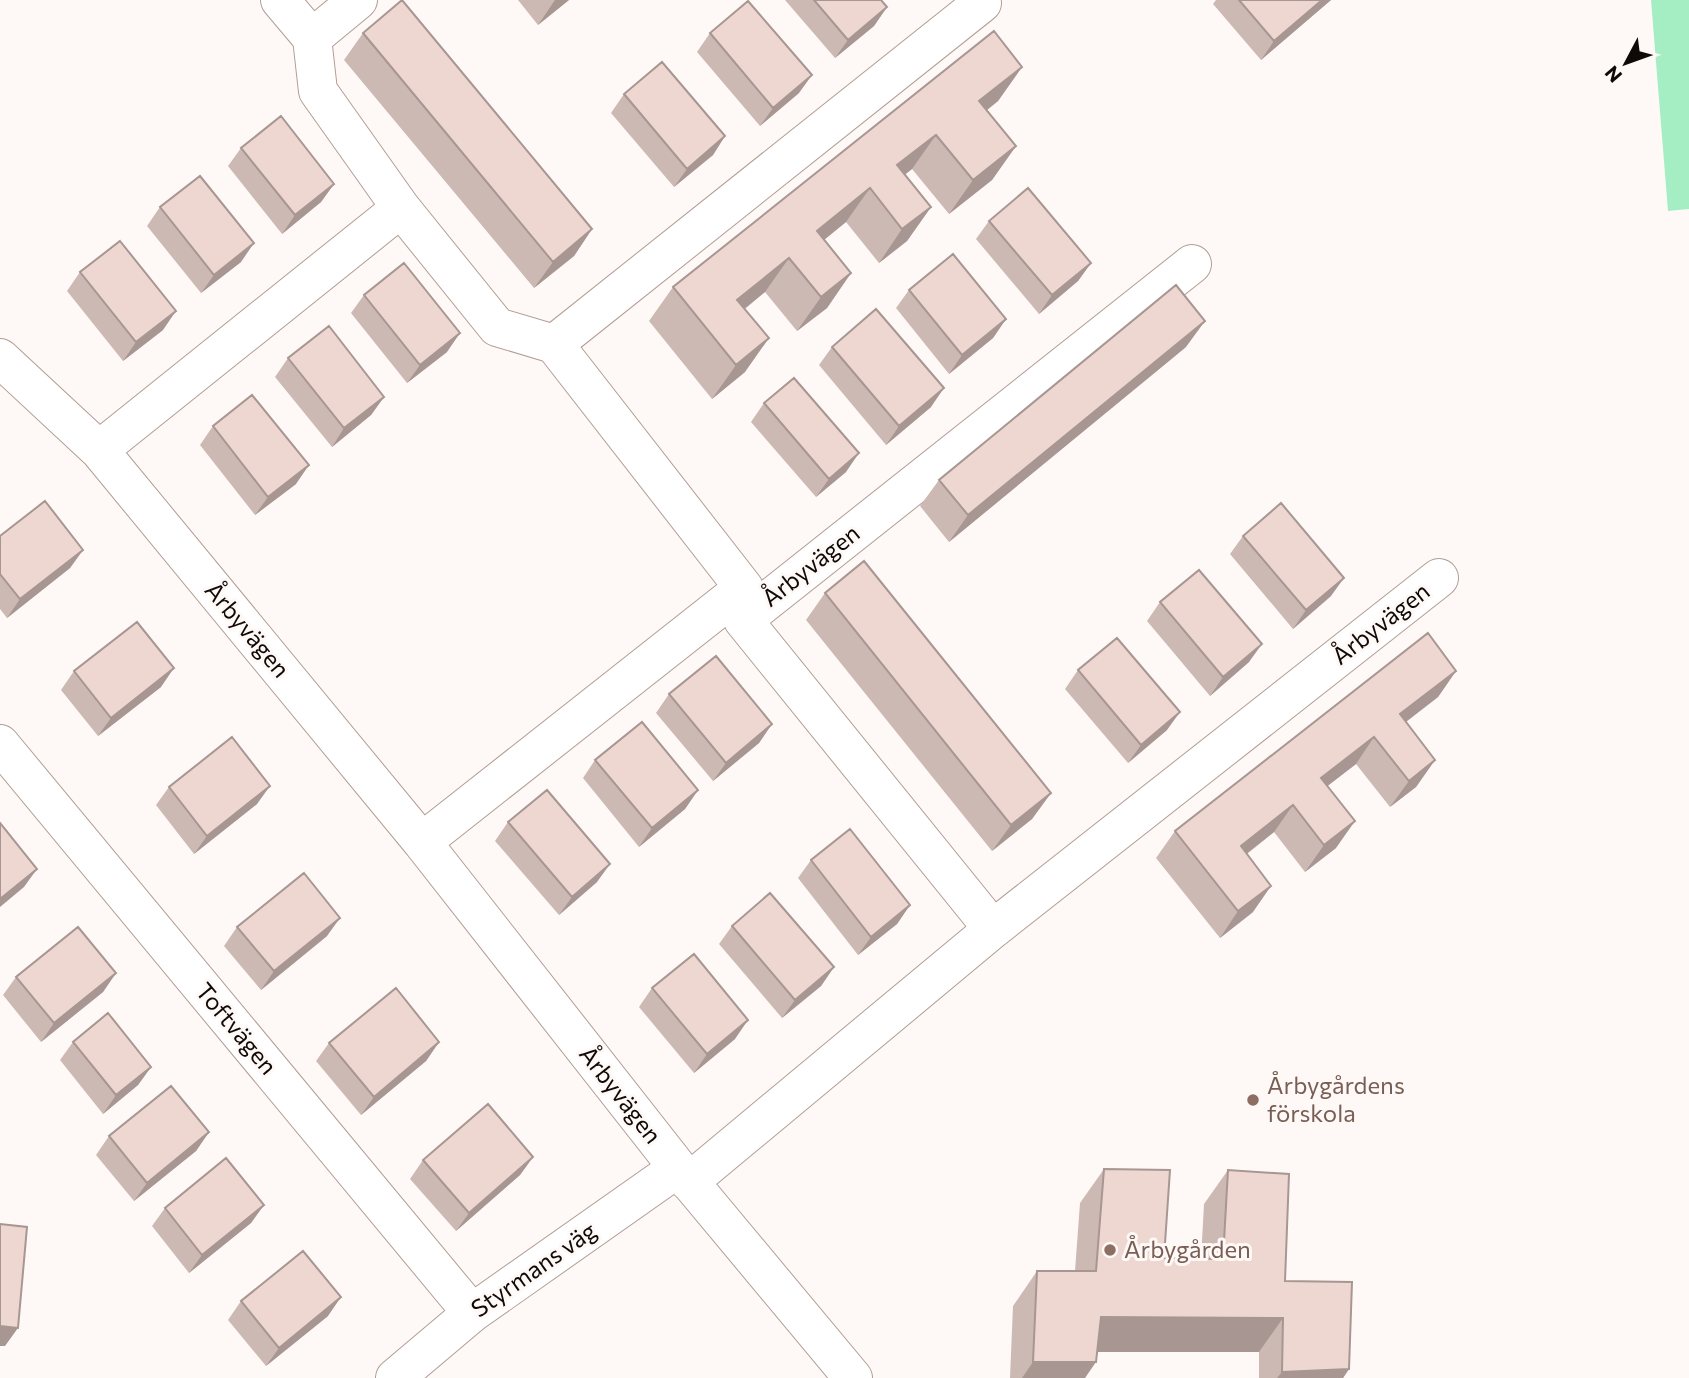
<svg xmlns="http://www.w3.org/2000/svg" width="1689" height="1378" viewBox="0 0 1689 1378" font-family="Commissioner,sans-serif">
	<style>
		.green { fill: #a5eec4 }
		.lines { fill: none; stroke-linecap: round; stroke-linejoin: round }
		.minor-casing { stroke: #b29d94; stroke-width: 40 }
		.minor { stroke: #fff; stroke-width: 38 }
		.wall { fill: #cdb9b3 }
		.shaded-wall { fill: #a79692 }
		.building { fill: #eed7d0; stroke: #a79692; stroke-width: 2 }
		.education-dot { fill: #8d6e63; stroke: #fef9f7; stroke-width: 2.5 }
		.labels { text-anchor: middle; stroke-width: 6; stroke-linejoin: round; paint-order: stroke }
		.street-label { font-size: 24px; fill: #100a07; stroke: #fef9f7 }
		.education-label { font-size: 24px; fill: #785e54; stroke: #fef9f7; text-anchor: start }
	</style>
	<rect width="100%" height="100%" fill="#fef9f7"/>
	<path class="green" d="M 1651,0 L 1689,0 L 1689,209 L 1668,211 Z"/>
	<g class="lines">
		<g class="minor-casing">
			<path id="minor" d="M 280,0 L 312,38
				M 358,0 L 312,38 L 318,91 L 401,208 L 497,327 L 554,344 L 982,3
				M 0,358 L 99,450 L 422,842 L 678,1168 L 853,1378
				M 99,450 L 401,208
				M 0,744 L 472,1313
				M 422,842 L 744,588 L 554,344
				M 993,929 L 743,620 L 1192,264
				M 689,1182 L 993,929 L 1439,578
				M 395,1378 L 472,1313 L 678,1168"/>
		</g>
		<use href="#minor" class="minor"/>
	</g>
	<path class="wall" d="M 518,0 L 569,0 L 538,25 Z
		M 785,0 L 881,0 L 887,7 L 874,26 L 835,58 Z
		M 1216,0 L 1331,0 L 1261,60 L 1213,4 Z
		M 363,33 L 592,229 L 574,256 L 534,288 L 344,60 Z
		M 710,33 L 799,93 L 760,126 L 697,52 Z
		M 1022,67 L 998,101 L 987,110 L 1016,146 L 992,180 L 949,214 L 912,169 L 905,174 L 931,207 L 907,241 L 879,263 L 846,222 L 824,240 L 851,273 L 827,308 L 797,331 L 765,292 L 745,309 L 745,372 L 712,399 L 649,321 L 673,287 Z
		M 624,94 L 725,136 L 713,155 L 674,187 L 611,113 Z
		M 241,148 L 334,184 L 321,202 L 282,234 L 228,166 Z
		M 160,207 L 241,262 L 201,293 L 147,226 Z
		M 989,221 L 1091,263 L 1078,281 L 1039,314 L 976,239 Z
		M 80,272 L 163,330 L 123,361 L 67,291 Z
		M 909,290 L 1006,319 L 993,338 L 949,374 L 896,308 Z
		M 364,295 L 447,352 L 407,383 L 351,313 Z
		M 832,347 L 931,407 L 886,445 L 819,365 Z
		M 1186,347 L 949,542 L 920,506 L 939,480 Z
		M 288,358 L 384,397 L 371,415 L 332,447 L 275,377 Z
		M 764,403 L 846,472 L 816,497 L 751,422 Z
		M 213,426 L 296,484 L 255,515 L 200,445 Z
		M 0,536 L 83,550 L 70,568 L 7,618 L 0,609 Z
		M 1243,536 L 1331,596 L 1293,629 L 1230,554 Z
		M 825,593 L 1051,793 L 1032,819 L 992,851 L 806,620 Z
		M 1160,602 L 1249,662 L 1210,696 L 1147,621 Z
		M 1078,670 L 1167,730 L 1128,763 L 1065,689 Z
		M 74,671 L 161,687 L 98,736 L 61,690 Z
		M 1456,671 L 1438,697 L 1406,722 L 1435,760 L 1416,787 L 1390,807 L 1356,764 L 1327,786 L 1336,848 L 1305,872 L 1274,832 L 1247,854 L 1253,912 L 1220,938 L 1156,858 L 1175,831 Z
		M 669,694 L 772,724 L 759,743 L 713,781 L 656,713 Z
		M 595,760 L 698,790 L 685,809 L 639,847 L 583,778 Z
		M 169,787 L 257,804 L 194,854 L 156,805 Z
		M 508,822 L 597,882 L 559,915 L 495,841 Z
		M 811,860 L 910,905 L 897,924 L 858,955 L 798,878 Z
		M 732,926 L 834,967 L 821,986 L 782,1018 L 719,944 Z
		M 237,927 L 327,936 L 261,990 L 224,946 Z
		M 116,973 L 103,992 L 41,1042 L 3,995 L 16,977 Z
		M 652,988 L 735,1039 L 694,1073 L 639,1007 Z
		M 73,1042 L 151,1067 L 138,1085 L 103,1114 L 60,1060 Z
		M 439,1042 L 426,1061 L 361,1115 L 316,1061 L 329,1043 Z
		M 209,1132 L 196,1151 L 134,1201 L 96,1155 L 109,1136 Z
		M 533,1157 L 520,1175 L 456,1231 L 410,1179 L 423,1160 Z
		M 1104,1169 L 1164,1258 L 1201,1259 L 1204,1204 L 1228,1170 L 1285,1281 L 1349,1369 L 1343,1378 L 1259,1378 L 1259,1352 L 1097,1352 L 1085,1378 L 1010,1378 L 1013,1306 L 1037,1271 L 1075,1271 L 1080,1203 Z
		M 264,1205 L 251,1223 L 189,1273 L 152,1226 L 165,1208 Z
		M 241,1301 L 328,1316 L 266,1366 L 228,1320 Z"/>
	<path class="shaded-wall" d="M 555,0 L 569,0 L 538,25 Z
		M 1322,0 L 1331,0 L 1261,60 L 1274,41 Z
		M 887,7 L 874,26 L 835,58 L 848,40 Z
		M 1022,67 L 998,101 L 956,135 L 979,101 Z
		M 812,75 L 799,93 L 760,126 L 773,108 Z
		M 936,135 L 912,169 L 877,197 L 897,165 Z
		M 725,136 L 713,155 L 674,187 L 687,169 Z
		M 1016,146 L 992,180 L 949,214 L 973,180 Z
		M 334,184 L 321,202 L 282,234 L 295,215 Z
		M 870,188 L 846,222 L 793,265 L 817,231 Z
		M 931,207 L 907,241 L 879,263 L 902,229 Z
		M 592,229 L 574,256 L 534,288 L 553,262 Z
		M 254,243 L 241,262 L 201,293 L 214,275 Z
		M 789,258 L 765,292 L 713,334 L 737,300 Z
		M 1091,263 L 1078,281 L 1039,314 L 1052,295 Z
		M 851,273 L 827,308 L 797,331 L 821,297 Z
		M 176,311 L 163,330 L 123,361 L 136,342 Z
		M 1006,319 L 993,338 L 949,374 L 962,355 Z
		M 1205,321 L 1186,347 L 949,542 L 968,515 Z
		M 460,333 L 447,352 L 407,383 L 420,365 Z
		M 769,338 L 745,372 L 712,399 L 736,365 Z
		M 944,388 L 931,407 L 886,445 L 899,426 Z
		M 384,397 L 371,415 L 332,447 L 344,428 Z
		M 859,453 L 846,472 L 816,497 L 829,479 Z
		M 309,465 L 296,484 L 255,515 L 268,497 Z
		M 83,550 L 70,568 L 7,618 L 20,599 Z
		M 1344,578 L 1331,596 L 1293,629 L 1306,610 Z
		M 1262,644 L 1249,662 L 1210,696 L 1223,677 Z
		M 174,668 L 161,687 L 98,736 L 111,718 Z
		M 1456,671 L 1438,697 L 1381,741 L 1400,714 Z
		M 1180,712 L 1167,730 L 1128,763 L 1141,745 Z
		M 772,724 L 759,743 L 713,781 L 726,763 Z
		M 1374,737 L 1356,764 L 1303,805 L 1321,778 Z
		M 1435,760 L 1416,787 L 1390,807 L 1409,781 Z
		M 270,786 L 257,804 L 194,854 L 207,836 Z
		M 698,790 L 685,809 L 639,847 L 652,828 Z
		M 1051,793 L 1032,819 L 992,851 L 1011,825 Z
		M 1293,805 L 1274,832 L 1222,873 L 1241,846 Z
		M 1355,821 L 1336,848 L 1305,872 L 1324,845 Z
		M 610,864 L 597,882 L 559,915 L 572,897 Z
		M 37,869 L 24,887 L 0,907 L 0,899 Z
		M 1271,886 L 1253,912 L 1220,938 L 1238,911 Z
		M 910,905 L 897,924 L 858,955 L 871,937 Z
		M 340,918 L 327,936 L 261,990 L 274,971 Z
		M 834,967 L 821,986 L 782,1018 L 795,1000 Z
		M 116,973 L 103,992 L 41,1042 L 54,1023 Z
		M 748,1020 L 735,1039 L 694,1073 L 707,1054 Z
		M 439,1042 L 426,1061 L 361,1115 L 374,1097 Z
		M 151,1067 L 138,1085 L 103,1114 L 116,1095 Z
		M 209,1132 L 196,1151 L 134,1201 L 147,1183 Z
		M 533,1157 L 520,1175 L 456,1231 L 469,1213 Z
		M 264,1205 L 251,1223 L 189,1273 L 202,1255 Z
		M 341,1297 L 328,1316 L 266,1366 L 279,1348 Z
		M 1101,1317 L 1283,1318 L 1259,1352 L 1077,1352 Z
		M 0,1326 L 18,1328 L 5,1346 L 0,1346 Z
		M 1033,1362 L 1096,1362 L 1085,1378 L 1022,1378 Z
		M 1349,1369 L 1343,1378 L 1277,1378 L 1282,1372 Z"/>
	<path class="building" d="M 402,0 L 592,229 L 553,262 L 363,33 Z
		M 814,0 L 881,0 L 887,7 L 848,40 Z
		M 1239,0 L 1322,0 L 1274,41 Z
		M 748,1 L 812,75 L 773,108 L 710,33 Z
		M 994,31 L 1022,67 L 979,101 L 1016,146 L 973,180 L 936,135 L 897,165 L 931,207 L 902,229 L 870,188 L 817,231 L 851,273 L 821,297 L 789,258 L 737,300 L 769,338 L 736,365 L 673,287 Z
		M 662,62 L 725,136 L 687,169 L 624,94 Z
		M 281,116 L 334,184 L 295,215 L 241,148 Z
		M 200,176 L 254,243 L 214,275 L 160,207 Z
		M 1028,188 L 1091,263 L 1052,295 L 989,221 Z
		M 120,241 L 176,311 L 136,342 L 80,272 Z
		M 953,254 L 1006,319 L 962,355 L 909,290 Z
		M 404,263 L 460,333 L 420,365 L 364,295 Z
		M 1176,285 L 1205,321 L 968,515 L 939,480 Z
		M 876,309 L 944,388 L 899,426 L 832,347 Z
		M 329,326 L 384,397 L 344,428 L 288,358 Z
		M 794,378 L 859,453 L 829,479 L 764,403 Z
		M 252,395 L 309,465 L 268,497 L 213,426 Z
		M 45,501 L 83,550 L 20,599 L 0,574 L 0,536 Z
		M 1281,503 L 1344,578 L 1306,610 L 1243,536 Z
		M 864,561 L 1051,793 L 1011,825 L 825,593 Z
		M 1199,570 L 1262,644 L 1223,677 L 1160,602 Z
		M 137,622 L 174,668 L 111,718 L 74,671 Z
		M 1428,633 L 1456,671 L 1400,714 L 1435,760 L 1409,781 L 1374,737 L 1321,778 L 1355,821 L 1324,845 L 1293,805 L 1241,846 L 1271,886 L 1238,911 L 1175,831 Z
		M 1117,638 L 1180,712 L 1141,745 L 1078,670 Z
		M 716,656 L 772,724 L 726,763 L 669,694 Z
		M 642,722 L 698,790 L 652,828 L 595,760 Z
		M 232,737 L 270,786 L 207,836 L 169,787 Z
		M 547,790 L 610,864 L 572,897 L 508,822 Z
		M 0,823 L 37,869 L 0,899 Z
		M 850,829 L 910,905 L 871,937 L 811,860 Z
		M 304,873 L 340,918 L 274,971 L 237,927 Z
		M 770,893 L 834,967 L 795,1000 L 732,926 Z
		M 78,927 L 116,973 L 54,1023 L 16,977 Z
		M 694,954 L 748,1020 L 707,1054 L 652,988 Z
		M 396,988 L 439,1042 L 374,1097 L 329,1043 Z
		M 108,1013 L 151,1067 L 116,1095 L 73,1042 Z
		M 171,1086 L 209,1132 L 147,1183 L 109,1136 Z
		M 488,1104 L 533,1157 L 469,1213 L 423,1160 Z
		M 226,1158 L 264,1205 L 202,1255 L 165,1208 Z
		M 1104,1169 L 1170,1170 L 1164,1258 L 1223,1259 L 1228,1170 L 1289,1174 L 1285,1281 L 1352,1282 L 1349,1369 L 1282,1372 L 1283,1318 L 1101,1317 L 1096,1362 L 1033,1362 L 1037,1271 L 1096,1271 Z
		M 0,1224 L 27,1227 L 18,1328 L 0,1326 Z
		M 303,1251 L 341,1297 L 279,1348 L 241,1301 Z"/>
	<g class="education-dot">
		<circle cx="1253" cy="1100" r="7"/>
		<circle cx="1110" cy="1250" r="7"/>
	</g>
	<g class="labels">
		<g class="street-label">
			<text transform="translate(811 566) rotate(-38)" y="8">Årbyvägen</text>
			<text transform="translate(1381 624) rotate(-38)" y="8">Årbyvägen</text>
			<text transform="translate(247 630) rotate(50)" y="8">Årbyvägen</text>
			<text transform="translate(236 1029) rotate(50)" y="8">Toftvägen</text>
			<text transform="translate(620 1095) rotate(52)" y="8">Årbyvägen</text>
			<text transform="translate(534 1270) rotate(-35)" y="8">Styrmans väg</text>
		</g>
		<g class="education-label">
			<text x="1267" y="1094">Årbygårdens<tspan x="1267" dy="28">förskola</tspan></text>
			<text x="1124" y="1258">Årbygården</text>
		</g>
	</g>
	<g transform="translate(1626 63) rotate(229)" stroke="#fef9f7" stroke-width="5" paint-order="stroke">
	<path d="M0-5L12 26L0 18L-12 26Z" fill="#100a07"/>
	<text y="-10" font-size="19" font-weight="bold" text-anchor="middle" fill="#100a07">N</text>
	</g>
</svg>
